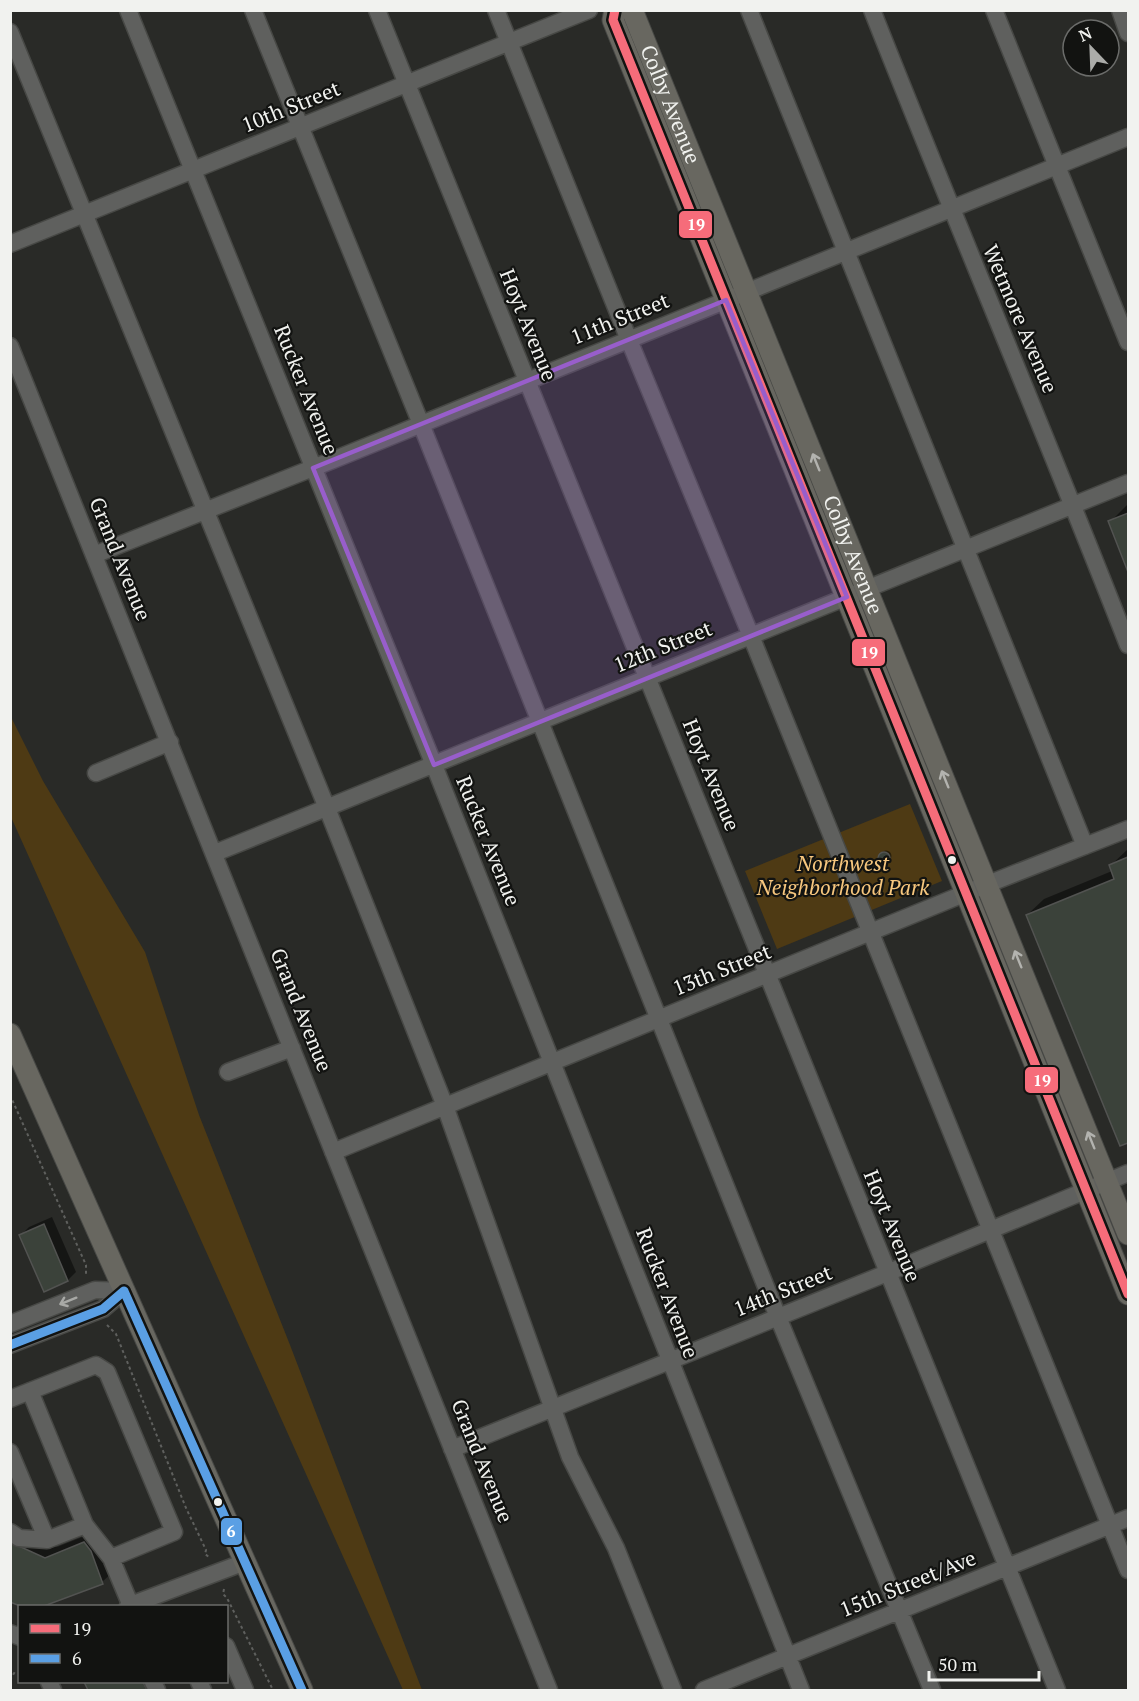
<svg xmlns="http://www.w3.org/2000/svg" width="1139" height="1701" viewBox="0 0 1139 1701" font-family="'PT Serif',serif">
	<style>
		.green { fill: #4e3a14 }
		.shadow { fill: #0007 }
		.building { fill: #3b423a; stroke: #525351; stroke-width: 1.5 }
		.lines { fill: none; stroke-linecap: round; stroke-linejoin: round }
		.minor-casing { stroke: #474845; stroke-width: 19 }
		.major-casing { stroke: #474845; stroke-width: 23 }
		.path { stroke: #5f605e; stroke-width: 2; stroke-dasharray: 3 3; stroke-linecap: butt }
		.minor { stroke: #5f605e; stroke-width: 16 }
		.major { stroke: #686760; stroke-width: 21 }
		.bus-1-casing { stroke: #121311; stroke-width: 14 }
		.bus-2-casing { stroke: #121311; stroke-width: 14 }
		.bus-1 { stroke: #f66c7a; stroke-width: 9 }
		.bus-2 { stroke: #5a9fe4; stroke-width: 9 }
		.oneway { stroke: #b3b3af }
		.oneway2 { stroke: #a8a9a6 }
		.marked { fill: #985ecb; fill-opacity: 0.2; stroke: #985ecb; stroke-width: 4.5; stroke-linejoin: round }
		.bus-dot { fill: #f1f2ef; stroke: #121311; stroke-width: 2 }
		.labels { text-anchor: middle; stroke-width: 4.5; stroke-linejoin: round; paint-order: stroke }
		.street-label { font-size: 21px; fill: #f1f2ef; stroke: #121311 }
		.park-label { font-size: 21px; font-style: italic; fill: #f7c77e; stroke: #121311 }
		.line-badge { stroke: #121311; stroke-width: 2 }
		.badge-label { font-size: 16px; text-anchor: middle; font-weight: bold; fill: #fff }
	</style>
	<rect width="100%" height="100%" fill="#292a27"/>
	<path class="green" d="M 10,715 L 43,781 L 145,952 L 199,1115 L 290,1345 L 422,1690 L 403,1690 L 11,817 Z
		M 910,804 L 942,881 L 777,949 L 745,871 Z"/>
	<path class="shadow" d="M 1128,504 L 1128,568 L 1110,522 Z
		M 1128,849 L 1128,1141 L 1120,1145 L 1027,915 L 1044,899 L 1112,871 L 1110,866 Z
		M880.5 856a5.5 5.5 0 1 1 11 0a5.5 5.5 0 1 1-11 0Z
		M 52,1217 L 76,1272 L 68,1280 L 45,1290 L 21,1235 L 29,1227 Z
		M 10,1527 L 57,1547 L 95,1532 L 113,1572 L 102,1582 L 40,1606 L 23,1606 L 10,1600 Z
		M 86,1682 L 158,1682 L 161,1690 L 89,1690 Z"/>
	<path class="building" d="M 1128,513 L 1128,572 L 1108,521 Z
		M878 858a6 6 0 1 1 12 0a6 6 0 1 1-12 0Z
		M 1128,857 L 1128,1143 L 1120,1146 L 1026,915 L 1114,879 L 1109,865 Z
		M 44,1224 L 68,1281 L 44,1292 L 19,1235 Z
		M 10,1542 L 45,1558 L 84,1542 L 91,1551 L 103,1584 L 44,1606 L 20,1606 L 10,1602 Z
		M 84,1682 L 143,1682 L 147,1690 L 88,1690 Z"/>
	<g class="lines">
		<g class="minor-casing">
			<path id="minor" d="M 128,10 L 434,765 L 801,1690
				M 253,10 L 421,424 L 778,1317 L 932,1690
				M 377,10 L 1057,1690
				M 496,10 L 629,340 L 751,636 L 1128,1570
				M 749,10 L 1085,846
				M 872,10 C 956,223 1045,432 1128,645
				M 994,10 L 1128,342
				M 1120,10 L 1128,33
				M 10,32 L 327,808 L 445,1106 L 570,1457 L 616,1548 L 673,1690
				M 10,244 L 589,10
				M 10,346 L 549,1690
				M 94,555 L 333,460 L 1128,137
				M 96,773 L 170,742
				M 215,853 L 1128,483
				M 228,1072 L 292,1048
				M 333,1152 L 988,884 L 1128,829
				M 10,1324 L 95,1290 L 124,1291
				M 10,1345 L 103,1309 L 124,1291
				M 30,1391 L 85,1525 L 111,1558 L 131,1606
				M 10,1399 L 96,1365 L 107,1372 L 174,1532 L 111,1558
				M 452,1449 L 887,1273 L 1128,1173
				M 10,1452 L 47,1540 L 85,1525
				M 10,1532 L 19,1538 L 47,1540
				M 128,1606 L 245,1562
				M 10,1633 L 20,1637
				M 226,1646 L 245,1690
				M 49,1682 L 53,1690
				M 153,1682 L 157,1690
				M 199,1682 L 203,1690
				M 704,1690 L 1128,1518"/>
		</g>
		<g class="major-casing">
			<g id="major">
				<path d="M 615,10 L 613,20 L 1128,1294"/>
				<path id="s1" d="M 632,10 L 1128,1234"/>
				<path d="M 10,1034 L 302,1690"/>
			</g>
		</g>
		<path class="path" d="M 10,1095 L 86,1265 L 86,1276
			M 107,1325 L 116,1334 L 186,1508 L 206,1550 L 205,1554 L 209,1557
			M 224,1589 L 223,1594 L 227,1598 L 273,1690
			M 10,1680 L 16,1670"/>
		<use href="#minor" class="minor"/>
		<use href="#major" class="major"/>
		<g class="bus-1-casing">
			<path id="bus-1" d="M 615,10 L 613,20 L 1128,1294"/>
		</g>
		<g class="bus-2-casing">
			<path id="bus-2" d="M 124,1291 L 302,1690
				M 10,1345 L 103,1309 L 124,1291"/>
		</g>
		<use href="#bus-1" class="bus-1"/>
		<use href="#bus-2" class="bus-2"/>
	</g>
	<defs><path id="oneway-shaft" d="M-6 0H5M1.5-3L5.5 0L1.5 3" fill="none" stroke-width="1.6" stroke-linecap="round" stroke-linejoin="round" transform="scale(1.5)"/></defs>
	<g class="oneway">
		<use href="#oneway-shaft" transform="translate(816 462) rotate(-112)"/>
		<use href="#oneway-shaft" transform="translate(945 779) rotate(-112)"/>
		<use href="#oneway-shaft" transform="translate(1018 959) rotate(-112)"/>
		<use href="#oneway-shaft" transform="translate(1091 1140) rotate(-112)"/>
	</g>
	<use class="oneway2" href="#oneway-shaft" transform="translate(68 1301) rotate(158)"/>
	<path class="marked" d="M 726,300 L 847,597 L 434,765 L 313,468 Z"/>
	<g class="bus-dot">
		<circle cx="952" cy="860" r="5"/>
		<circle cx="218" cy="1502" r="5"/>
	</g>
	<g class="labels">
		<g class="street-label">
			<text dy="7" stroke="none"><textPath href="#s1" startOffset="102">Colby Avenue</textPath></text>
			<text transform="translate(291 107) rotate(-22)" y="7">10th Street</text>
			<text transform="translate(620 319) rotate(-22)" y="7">11th Street</text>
			<text transform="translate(1020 319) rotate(67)" y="7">Wetmore Avenue</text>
			<text transform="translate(528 325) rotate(68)" y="7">Hoyt Avenue</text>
			<text transform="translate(306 390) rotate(68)" y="7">Rucker Avenue</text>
			<text dy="7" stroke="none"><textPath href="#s1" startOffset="588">Colby Avenue</textPath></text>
			<text transform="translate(120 559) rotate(68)" y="7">Grand Avenue</text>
			<text transform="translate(663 647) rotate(-22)" y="7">12th Street</text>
			<text transform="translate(711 775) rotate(68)" y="7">Hoyt Avenue</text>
			<text transform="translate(488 841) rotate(68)" y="7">Rucker Avenue</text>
			<text transform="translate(722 970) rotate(-22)" y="7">13th Street</text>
			<text transform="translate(301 1010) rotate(68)" y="7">Grand Avenue</text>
			<text transform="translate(892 1226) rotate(68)" y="7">Hoyt Avenue</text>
			<text transform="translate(783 1291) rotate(-22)" y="7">14th Street</text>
			<text transform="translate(667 1293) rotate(69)" y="7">Rucker Avenue</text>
			<text transform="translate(482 1461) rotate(68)" y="7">Grand Avenue</text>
			<text transform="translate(908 1584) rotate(-22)" y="7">15th Street/Ave</text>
		</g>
		<g class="park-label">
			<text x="843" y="871">Northwest<tspan x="843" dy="24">Neighborhood Park</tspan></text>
		</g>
	</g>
	<g class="line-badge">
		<rect x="678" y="210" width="35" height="29" rx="6" fill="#f66c7a"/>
		<rect x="851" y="638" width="35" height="29" rx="6" fill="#f66c7a"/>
		<rect x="1024" y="1066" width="35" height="28" rx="6" fill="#f66c7a"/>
		<rect x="220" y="1517" width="23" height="29" rx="6" fill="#5a9fe4"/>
	</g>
	<g class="badge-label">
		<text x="696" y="230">19</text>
		<text x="869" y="658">19</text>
		<text x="1042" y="1086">19</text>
		<text x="231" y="1537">6</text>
	</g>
	<rect width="1139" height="1701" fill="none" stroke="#f1f2ef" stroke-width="24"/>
	<rect x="18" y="1605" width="210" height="78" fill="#121311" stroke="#6b6c6a" stroke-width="1.5"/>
	<rect x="30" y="1624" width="30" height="9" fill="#f66c7a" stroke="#6b6c6a" stroke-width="1.5"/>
	<text x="72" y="1635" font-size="18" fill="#f1f2ef">19</text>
	<rect x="30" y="1654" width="30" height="9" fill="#5a9fe4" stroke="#6b6c6a" stroke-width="1.5"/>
	<text x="72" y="1665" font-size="18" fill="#f1f2ef">6</text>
	<g transform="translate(1091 48) rotate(337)"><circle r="28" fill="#121311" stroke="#6b6c6a" stroke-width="1.5"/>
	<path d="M0-4.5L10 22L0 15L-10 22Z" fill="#abaca9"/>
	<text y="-9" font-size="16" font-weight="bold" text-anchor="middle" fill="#f1f2ef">N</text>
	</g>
	<path d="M929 1671v9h110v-9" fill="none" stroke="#f1f2ef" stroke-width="3"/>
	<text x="938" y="1671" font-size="18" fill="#f1f2ef" stroke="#121311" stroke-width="4.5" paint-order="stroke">50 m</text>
</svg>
